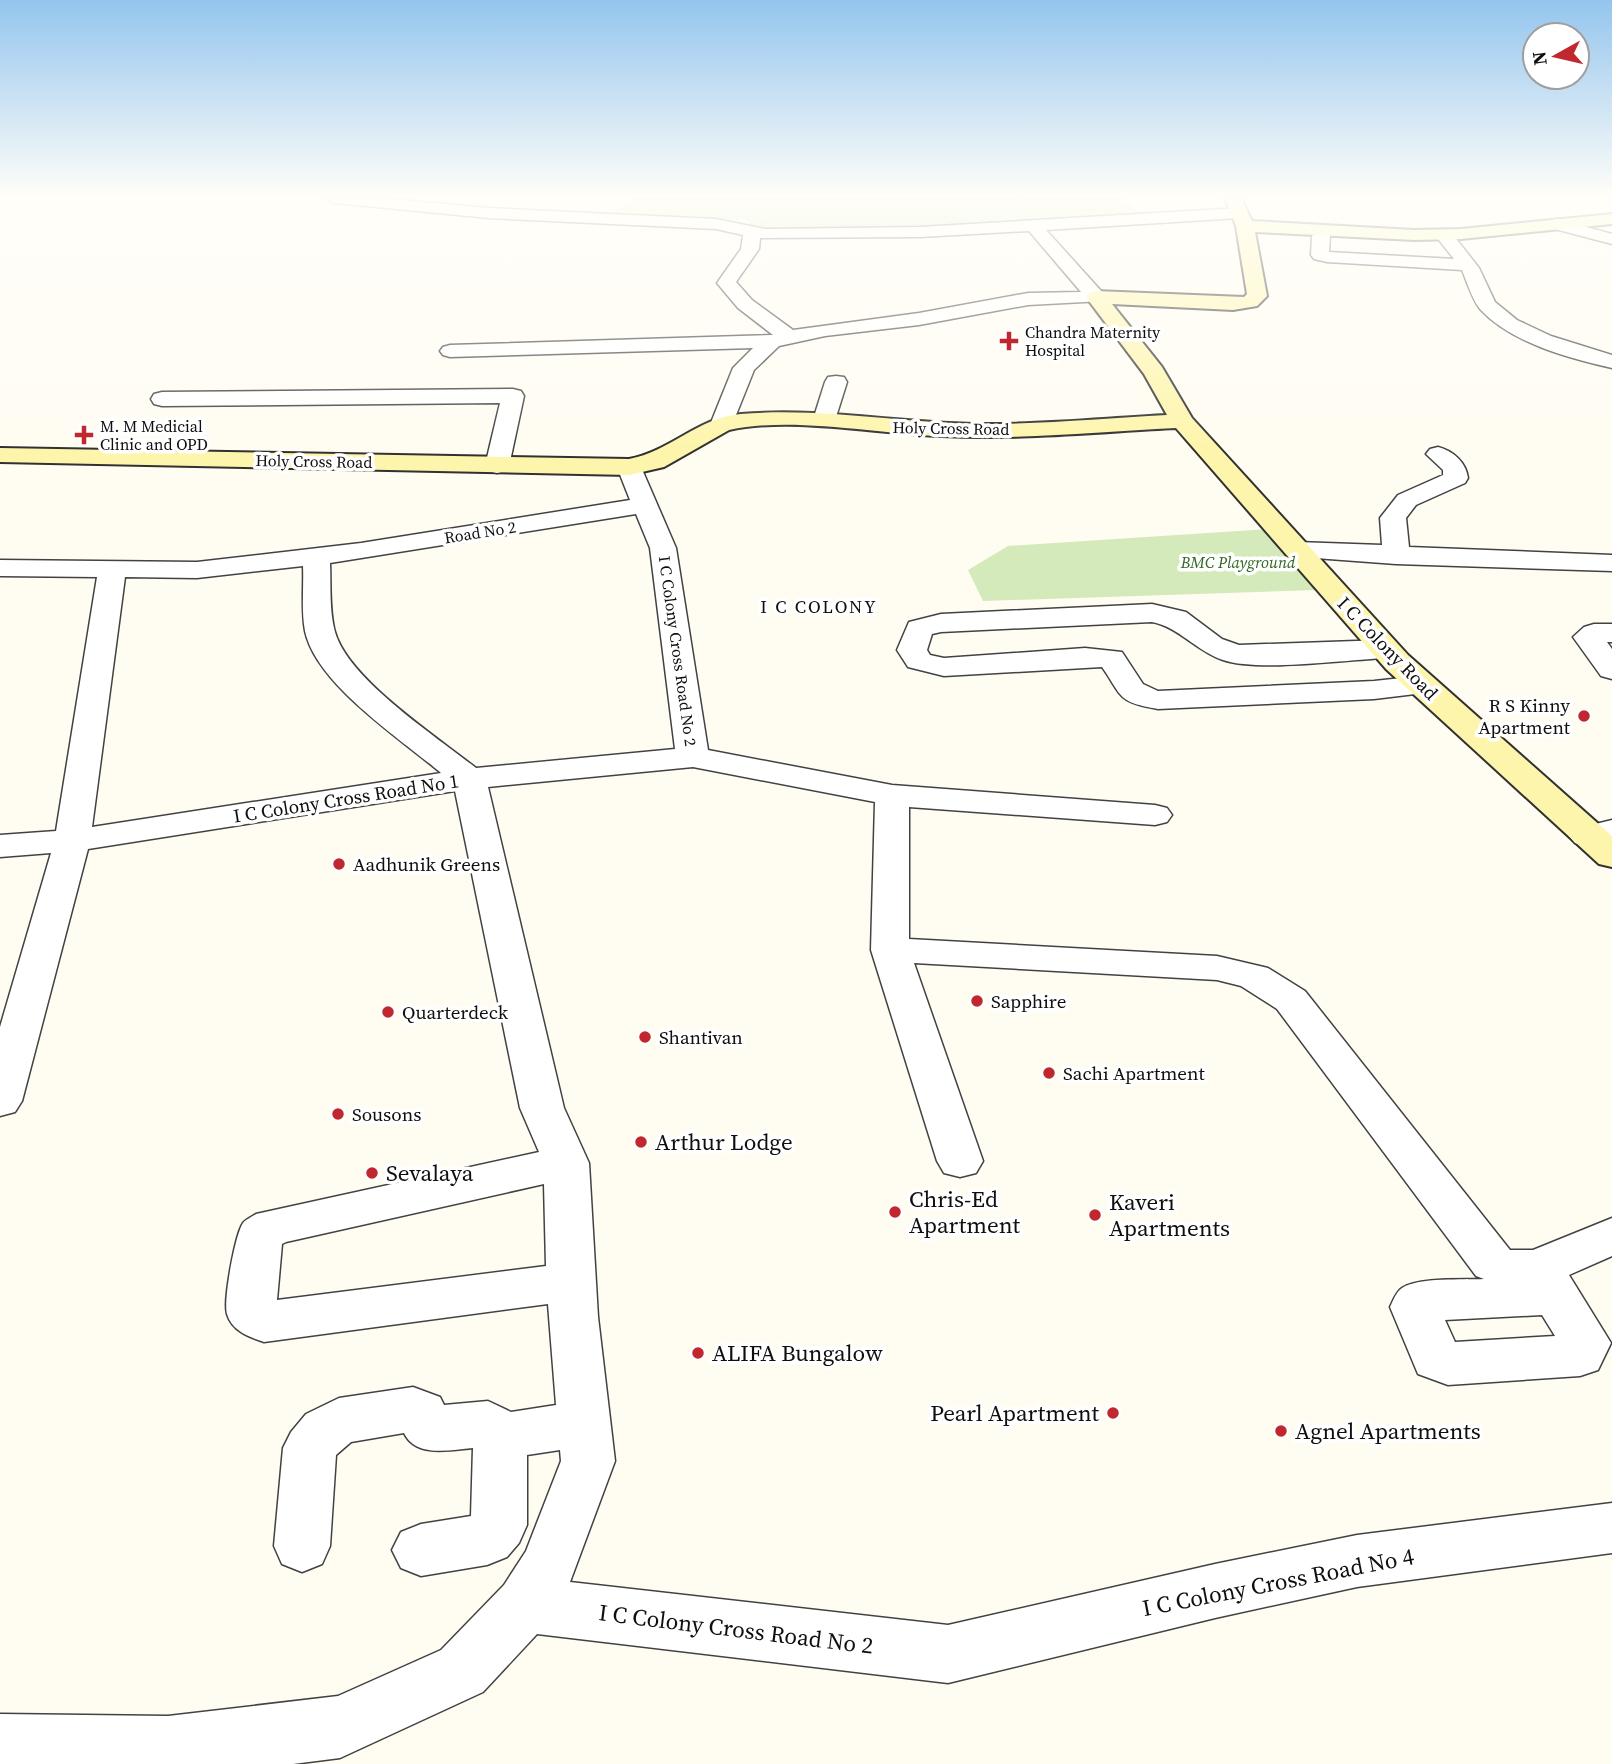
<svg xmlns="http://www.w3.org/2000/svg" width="1612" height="1764" viewBox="0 0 1612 1764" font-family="'Source Serif 4',serif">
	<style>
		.green { fill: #d4eabb }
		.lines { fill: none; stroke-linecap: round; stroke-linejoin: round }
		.street-casing { stroke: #424242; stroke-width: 3 }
		.secondary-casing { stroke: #313131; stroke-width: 4 }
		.street { fill: #fff; fill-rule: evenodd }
		.secondary { fill: #fef5ad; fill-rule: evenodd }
		.poi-dot { fill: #c0272f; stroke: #fff; stroke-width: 2.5 }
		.labels { text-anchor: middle; stroke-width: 7; stroke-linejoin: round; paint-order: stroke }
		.far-poi-label { font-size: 16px; fill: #0f0f0f; stroke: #fff; text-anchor: start }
		.far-street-label { font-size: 16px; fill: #0f0f0f; stroke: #fff }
		.far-park-label { font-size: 16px; font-style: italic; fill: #2f681f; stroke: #fff }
		.far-neighbourhood-label { font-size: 18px; letter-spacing: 2px; fill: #0f0f0f; stroke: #fff }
		.street-label { font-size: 19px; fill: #0f0f0f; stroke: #fff }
		.poi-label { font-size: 19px; fill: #0f0f0f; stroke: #fff; text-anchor: start }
		.near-poi-label { font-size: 23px; fill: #0f0f0f; stroke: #fff; text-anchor: start }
		.near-street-label { font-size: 23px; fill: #0f0f0f; stroke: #fff }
	</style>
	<rect width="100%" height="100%" fill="#fffcf2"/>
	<path class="green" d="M 633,198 L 1123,198 L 1139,213 L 974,229 L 754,230 L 746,220 L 609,216 Z
		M 1269,529 L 1317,590 L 983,601 L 968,570 L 1008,546 Z"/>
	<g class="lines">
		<g class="street-casing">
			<path id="street" d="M 326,198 L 379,198 L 489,208 L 716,219 L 765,229 L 920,227 L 1239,208 L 1247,213 L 1239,218 L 1046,230 L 1103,293 L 1105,297 L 1103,301 L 1028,305 L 919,325 L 825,336 L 779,346 L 754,370 L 732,425 L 729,430 L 713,430 L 710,425 L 733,368 L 753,348 L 450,357 L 443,355 L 440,351 L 443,347 L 450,345 L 773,335 L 738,308 L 717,283 L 741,249 L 743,235 L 716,229 L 489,218 L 334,203 ZM 1029,231 L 1081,292 L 1028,293 L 919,313 L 793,330 L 752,300 L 736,282 L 759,249 L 760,238 L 920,237 Z
				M 1557,219 L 1612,234 L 1612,244 L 1551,228 L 1549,224 L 1551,220 Z
				M 1444,230 L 1450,231 L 1479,268 L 1495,302 L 1517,320 L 1551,336 L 1612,355 L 1612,368 C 1569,358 1511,343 1480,309 C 1472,299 1467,282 1462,270 L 1327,262 L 1314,259 L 1311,255 L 1312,236 L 1321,231 L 1330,236 L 1329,252 L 1454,259 L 1435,235 Z
				M 836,376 L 844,377 L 847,382 L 835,420 L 832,425 L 816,425 L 813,420 L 825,382 L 828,377 Z
				M 513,389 L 521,391 L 524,396 L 509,466 L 506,471 L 497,473 L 488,471 L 485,466 L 500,403 L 162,406 L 154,404 L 151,399 L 154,394 L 162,392 Z
				M 1438,447 C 1453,451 1466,462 1468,478 L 1465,483 L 1416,505 L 1406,518 L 1409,547 L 1612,555 L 1612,571 L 1396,564 L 1288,556 L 1284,550 L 1288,544 L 1297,542 L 1382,545 L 1380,518 L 1398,495 L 1443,475 L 1443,470 L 1426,454 L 1430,449 Z
				M 629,460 L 638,462 L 641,467 L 676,548 L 708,750 L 892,785 L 1155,805 L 1167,808 L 1172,815 L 1167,822 L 1155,825 L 909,807 L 909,939 L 1217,956 L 1268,968 L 1305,991 L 1510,1250 L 1533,1250 L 1612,1218 L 1612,1256 L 1569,1275 L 1611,1343 L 1598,1370 L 1580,1376 L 1448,1385 L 1418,1374 L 1390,1307 C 1393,1301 1396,1292 1402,1288 C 1418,1277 1464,1280 1484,1279 L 1476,1276 L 1277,1009 L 1241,986 L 1217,980 L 914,963 L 983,1161 L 976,1173 L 960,1177 L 944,1173 L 937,1161 L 871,950 L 875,802 L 693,767 L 488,787 L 564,1108 L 589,1163 L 598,1317 L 615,1461 L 570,1582 L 948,1625 L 1215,1564 L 1357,1535 L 1612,1503 L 1612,1553 L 1357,1587 L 1215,1618 L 948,1683 L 537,1634 L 483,1692 L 340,1758 L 293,1764 L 0,1764 L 0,1714 L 168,1716 L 338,1696 L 441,1650 L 504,1585 L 526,1551 L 561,1461 L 560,1450 L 527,1455 L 527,1525 L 519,1543 L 507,1557 L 487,1565 L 421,1576 L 401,1568 L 392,1550 L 401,1532 L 421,1524 L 471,1516 L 473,1448 C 450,1450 416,1458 404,1433 L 351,1442 L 336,1455 L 330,1546 L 322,1564 L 302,1572 L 282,1564 L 274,1546 L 283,1448 L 291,1432 L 306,1414 L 339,1398 L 413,1387 L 440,1397 L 444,1405 L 488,1401 L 511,1412 L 556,1405 L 548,1304 L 264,1342 C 249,1337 232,1331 227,1314 C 223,1301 235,1235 243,1223 C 246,1219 252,1217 256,1214 L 539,1152 L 520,1108 L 455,791 L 88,849 L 22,1101 L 15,1112 L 0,1116 L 0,1027 L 51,853 L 0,857 L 0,835 L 56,831 L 97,577 L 0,576 L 0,560 L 197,562 L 361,543 L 630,500 L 617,467 L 620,462 ZM 636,514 L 650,548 L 675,749 L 476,768 C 437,737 348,679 335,632 C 329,611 331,584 330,563 ZM 303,566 C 304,586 301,610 305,631 C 316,684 401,739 441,773 L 92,827 L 125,577 L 197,578 ZM 544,1184 L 546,1266 L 277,1300 L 282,1244 L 286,1242 ZM 1542,1315 L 1555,1336 L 1455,1342 L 1445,1320 Z
				M 1152,604 L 1186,612 L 1222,639 L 1239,645 L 1385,640 L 1395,643 L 1400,649 L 1395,655 L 1385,658 C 1345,660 1257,672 1223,660 C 1196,651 1179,627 1152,622 L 941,632 L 932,634 L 927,650 L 930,655 L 944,658 L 1085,648 L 1122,652 L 1143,684 L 1158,691 L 1374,681 L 1421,676 L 1432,678 L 1436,685 L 1432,692 L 1374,699 L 1158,709 C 1117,702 1123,697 1102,667 L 944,676 L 908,667 L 897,650 L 909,622 L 941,614 Z
				M 1594,624 L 1612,624 L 1612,642 L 1607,642 L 1612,649 L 1612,679 L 1601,676 L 1573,637 L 1584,627 Z
				M 1612,820 L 1612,842 L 1587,847 L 1575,843 L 1569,836 L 1575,829 Z"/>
		</g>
		<g class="secondary-casing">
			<path id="secondary" d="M 1225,198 L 1241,198 L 1252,221 L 1414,230 L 1461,229 L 1612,214 L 1612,224 L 1461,239 L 1414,240 L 1255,232 L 1267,296 L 1257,306 L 1233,310 L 1112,304 L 1162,367 L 1192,418 L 1408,655 L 1612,836 L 1612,867 L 1599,864 L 1386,669 L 1176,428 C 1098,432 1019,440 941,436 C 876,434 792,416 729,430 L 664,467 L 629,475 L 0,462 L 0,448 L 629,459 C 669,452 699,417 741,414 C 823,407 904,424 986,424 C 1046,424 1107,418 1167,415 L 1144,374 L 1086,297 L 1089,293 L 1096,291 L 1244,297 L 1247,294 L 1236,226 Z"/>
		</g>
		<use href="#street" class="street"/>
		<use href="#secondary" class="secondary"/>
	</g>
	<linearGradient id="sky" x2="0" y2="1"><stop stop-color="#94c5ee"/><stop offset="0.44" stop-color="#fffef9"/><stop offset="1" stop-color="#fffef9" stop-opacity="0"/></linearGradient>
	<rect width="1612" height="445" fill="url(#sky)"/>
	<g class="poi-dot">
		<path d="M1005.5 330.5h7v7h7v7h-7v7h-7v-7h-7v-7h7z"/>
		<path d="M80.5 424.5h7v7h7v7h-7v7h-7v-7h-7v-7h7z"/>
		<circle cx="1584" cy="716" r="7"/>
		<circle cx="339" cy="864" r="7"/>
		<circle cx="977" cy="1001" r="7"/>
		<circle cx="388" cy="1012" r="7"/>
		<circle cx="645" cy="1037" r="7"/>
		<circle cx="1049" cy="1073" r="7"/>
		<circle cx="338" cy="1114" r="7"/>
		<circle cx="641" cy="1142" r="7"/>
		<circle cx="372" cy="1173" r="7"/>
		<circle cx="895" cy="1212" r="7"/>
		<circle cx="1095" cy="1215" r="7"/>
		<circle cx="698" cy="1353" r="7"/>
		<circle cx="1113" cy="1413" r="7"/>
		<circle cx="1281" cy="1431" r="7"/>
	</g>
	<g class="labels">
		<g class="far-poi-label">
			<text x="1025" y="338">Chandra Maternity<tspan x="1025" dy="18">Hospital</tspan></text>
			<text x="100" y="432">M. M Medicial<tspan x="100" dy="18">Clinic and OPD</tspan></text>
		</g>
		<g class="far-street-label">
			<text transform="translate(951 428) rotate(1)" y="6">Holy Cross Road</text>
			<text transform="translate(314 461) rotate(1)" y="6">Holy Cross Road</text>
			<text transform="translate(480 532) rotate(-9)" y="6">Road No 2</text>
			<text transform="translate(678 651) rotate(82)" y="6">I C Colony Cross Road No 2</text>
		</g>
		<g class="far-park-label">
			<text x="1238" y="568">BMC Playground</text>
		</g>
		<g class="far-neighbourhood-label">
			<text x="819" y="613">I C COLONY</text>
		</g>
		<g class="street-label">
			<text transform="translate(1388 648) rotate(46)" y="7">I C Colony Road</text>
			<text transform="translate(346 798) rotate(-9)" y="7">I C Colony Cross Road No 1</text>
		</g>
		<g class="poi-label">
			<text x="1570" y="712" text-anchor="end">R S Kinny<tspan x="1570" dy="22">Apartment</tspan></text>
			<text x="353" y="871">Aadhunik Greens</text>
			<text x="991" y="1008">Sapphire</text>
			<text x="402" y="1019">Quarterdeck</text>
			<text x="659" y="1044">Shantivan</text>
			<text x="1063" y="1080">Sachi Apartment</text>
			<text x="352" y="1121">Sousons</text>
		</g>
		<g class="near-poi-label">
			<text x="655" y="1150">Arthur Lodge</text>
			<text x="386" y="1181">Sevalaya</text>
			<text x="909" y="1207">Chris-Ed<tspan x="909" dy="26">Apartment</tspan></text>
			<text x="1109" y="1210">Kaveri<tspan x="1109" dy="26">Apartments</tspan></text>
			<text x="712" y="1361">ALIFA Bungalow</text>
			<text x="1099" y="1421" text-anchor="end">Pearl Apartment</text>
			<text x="1295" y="1439">Agnel Apartments</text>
		</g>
		<g class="near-street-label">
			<text transform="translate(1278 1582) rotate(-11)" y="8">I C Colony Cross Road No 4</text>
			<text transform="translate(736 1629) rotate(7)" y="8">I C Colony Cross Road No 2</text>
		</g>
	</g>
	<g transform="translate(1556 56) rotate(262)"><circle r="33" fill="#ffffff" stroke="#9f9f9f" stroke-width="2"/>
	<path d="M0-5L12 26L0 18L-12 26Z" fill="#c0272f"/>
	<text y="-10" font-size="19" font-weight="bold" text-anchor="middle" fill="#0f0f0f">N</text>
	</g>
</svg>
